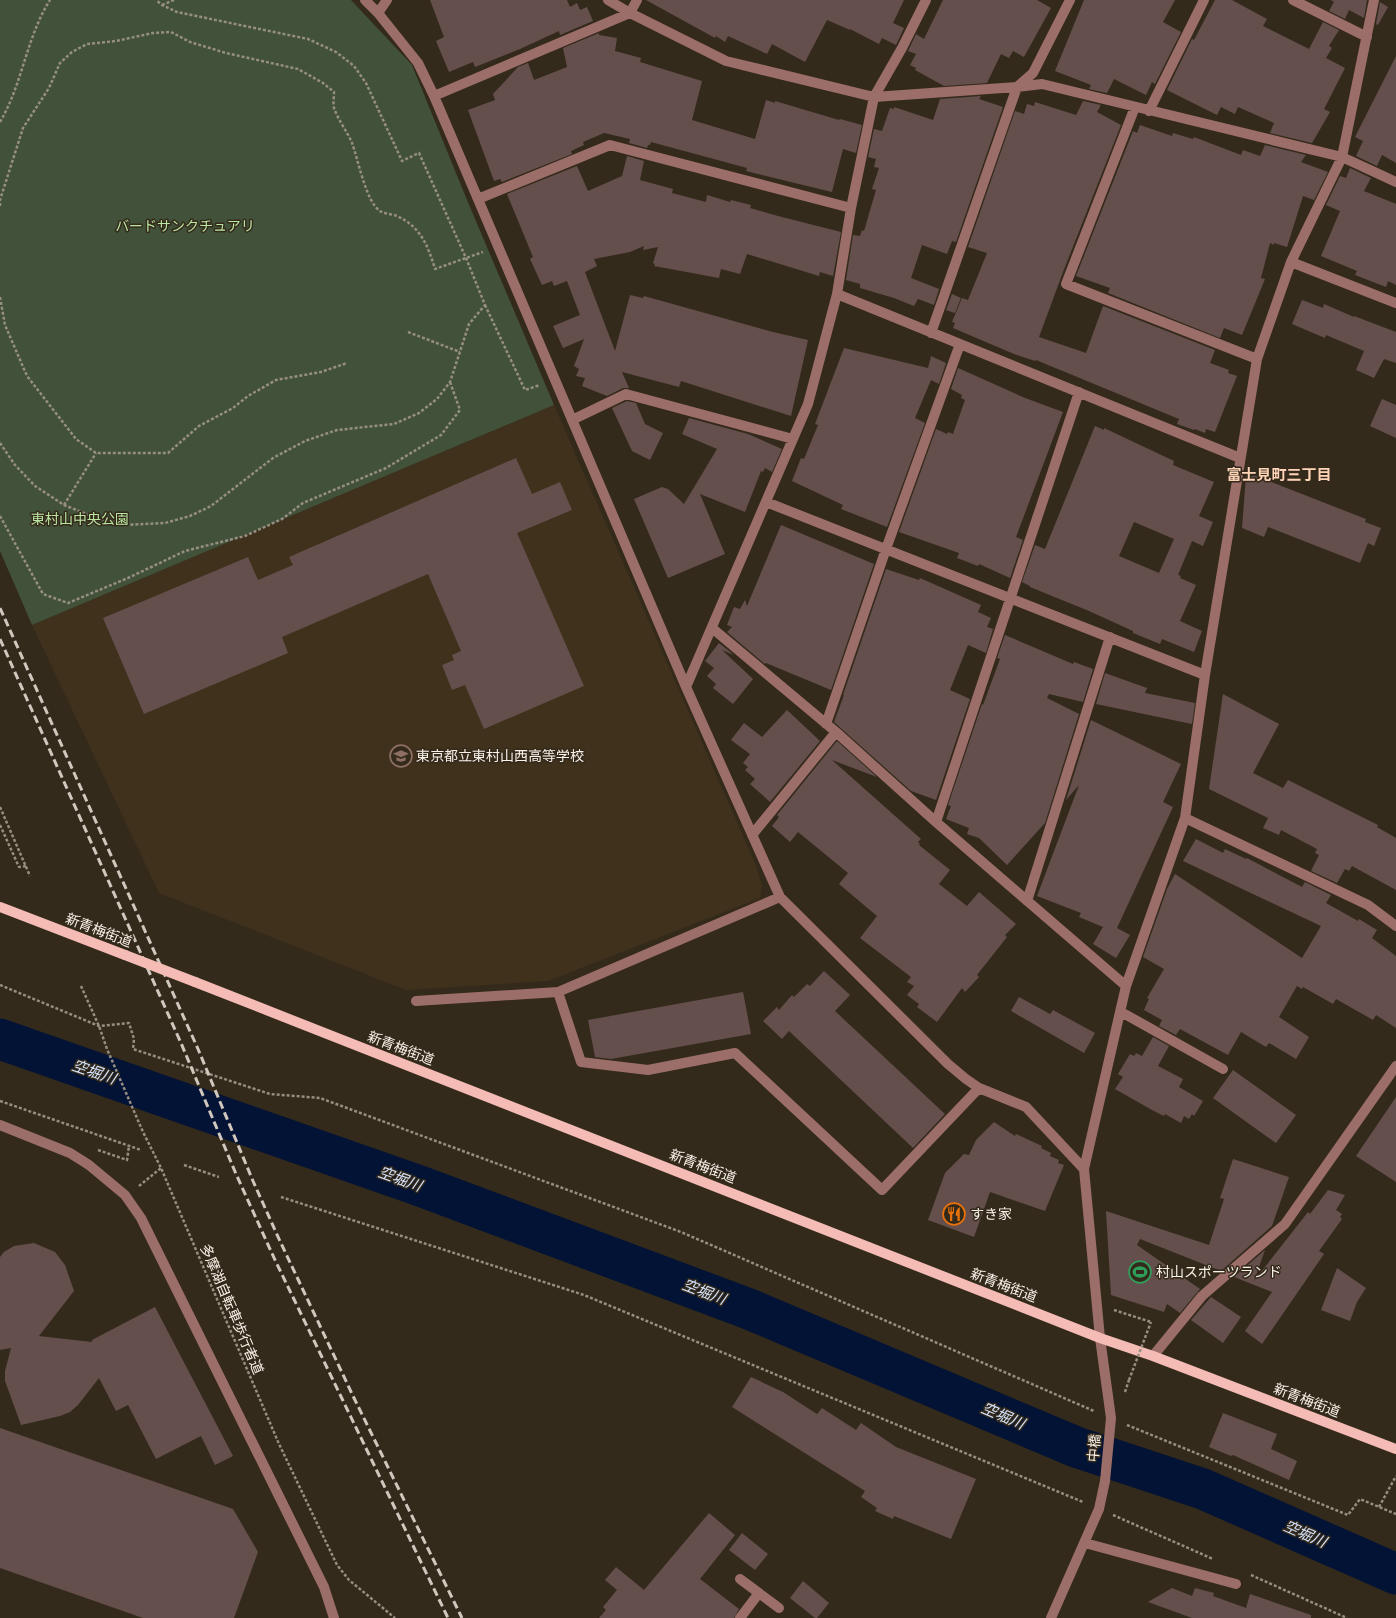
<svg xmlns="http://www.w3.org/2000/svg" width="1396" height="1618" viewBox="0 0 1396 1618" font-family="Inter,'Noto Sans JP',sans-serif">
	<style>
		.built { fill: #3f311c }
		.green { fill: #425139 }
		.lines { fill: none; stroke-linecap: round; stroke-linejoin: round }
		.river { stroke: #031335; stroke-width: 41 }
		.building { fill: #644f4d; fill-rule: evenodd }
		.path { stroke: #968e82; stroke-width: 2.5; stroke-dasharray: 3 2; stroke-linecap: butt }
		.minor { stroke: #9c6e69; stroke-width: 10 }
		.major { stroke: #f4bcb4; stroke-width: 10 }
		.rail { stroke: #d0c8be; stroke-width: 3; stroke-dasharray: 8 4; stroke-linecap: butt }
		.path-bridge { stroke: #968e82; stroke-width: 2.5; stroke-dasharray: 3 2; stroke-linecap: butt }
		.major-bridge { stroke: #f4bcb4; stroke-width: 10 }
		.labels { text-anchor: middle; stroke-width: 3; stroke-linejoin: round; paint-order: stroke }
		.park-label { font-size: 14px; fill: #bae5a1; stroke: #342a1b }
		.poi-label { font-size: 14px; fill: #f9f2e9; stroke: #342a1b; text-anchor: start }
		.street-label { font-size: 14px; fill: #f9f2e9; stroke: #342a1b }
		.neighbourhood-label { font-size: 15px; font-weight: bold; fill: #fed4b8; stroke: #342a1b }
		.water-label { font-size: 15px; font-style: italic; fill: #d3e3fe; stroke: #342a1b }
	</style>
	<rect width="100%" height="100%" fill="#342a1b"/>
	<path class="built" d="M 554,405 L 755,863 L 762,885 L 760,898 L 548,981 L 406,990 L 159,893 L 32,625 Z"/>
	<path class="green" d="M 0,0 L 351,0 L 412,65 L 467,200 L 554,405 L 32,625 L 0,551 Z"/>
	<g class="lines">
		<path class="river" d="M 0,1039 L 420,1186 L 749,1309 L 1076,1447 L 1203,1489 L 1396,1574"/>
	</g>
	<path class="building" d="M 430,0 L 567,0 L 570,7 L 577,3 L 580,10 L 587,7 L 593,21 L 560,35 L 559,31 L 520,49 L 475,67 L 473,62 L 449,72 L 436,41 L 444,37 Z
		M 646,0 L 904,0 L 893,23 L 904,28 L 896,45 L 882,38 L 879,44 L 850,29 L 850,30 L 827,20 L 805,62 L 772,44 L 767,54 L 728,36 L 725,42 L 716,36 L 715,38 Z
		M 943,0 L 1037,0 L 1051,8 L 1024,57 L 1013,51 L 1009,58 L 1001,54 L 987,83 L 944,86 L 915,70 L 916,68 L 910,65 L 916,54 L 908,51 L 916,34 L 924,39 Z
		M 1084,0 L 1175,0 L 1163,22 L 1181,32 L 1155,84 L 1152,82 L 1146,95 L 1114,79 L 1107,93 L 1089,89 L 1091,85 L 1055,71 Z
		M 1215,0 L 1232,0 L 1267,19 L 1263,26 L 1309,49 L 1323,22 L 1339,30 L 1329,46 L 1332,48 L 1326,58 L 1345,68 L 1324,109 L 1330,112 L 1312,143 L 1270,133 L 1274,123 L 1238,107 L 1235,114 L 1221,107 L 1217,115 L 1167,90 L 1192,39 L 1194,40 Z
		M 1331,0 L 1367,0 L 1364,18 L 1349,10 L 1345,19 L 1329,11 L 1334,2 Z
		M 1380,2 L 1388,7 L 1378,25 L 1376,24 Z
		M 599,33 L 599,35 L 617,38 L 615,51 L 641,58 L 640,62 L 702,81 L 692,120 L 755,139 L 766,100 L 775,103 L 775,101 L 839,120 L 840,119 L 862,125 L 856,153 L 843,149 L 832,192 L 746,171 L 747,168 L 651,142 L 650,145 L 648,145 L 647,148 L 629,143 L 630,139 L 604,133 L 583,142 L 584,145 L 571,151 L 572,154 L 502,182 L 500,179 L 494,181 L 468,110 L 495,100 L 493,94 L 518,67 L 528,63 L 534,80 L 567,67 L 563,48 Z
		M 1396,56 L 1396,163 L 1382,155 L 1377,166 L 1356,156 L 1363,141 L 1355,137 Z
		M 981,96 L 979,99 L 1003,107 L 956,242 L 952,241 L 947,254 L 922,245 L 911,278 L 939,289 L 934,305 L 918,299 L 914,306 L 894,298 L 860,288 L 860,284 L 846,280 L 853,235 L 860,236 L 862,230 L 864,231 L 876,190 L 872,189 L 879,168 L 874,167 L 876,159 L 868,157 L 874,129 L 882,131 L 890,108 L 894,109 L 894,107 L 933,120 L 940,99 Z
		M 1083,101 L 1101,105 L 1097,112 L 1121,125 L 1063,272 L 1039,337 L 1086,353 L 1103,306 L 1215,350 L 1210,363 L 1229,370 L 1228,373 L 1237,376 L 1215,432 L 1206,429 L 1205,433 L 1195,429 L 1194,430 L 1177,424 L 1179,419 L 1036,360 L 1035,361 L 1014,354 L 953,328 L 955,323 L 952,322 L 962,298 L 968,300 L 987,253 L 968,247 L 1015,111 L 1024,114 L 1027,104 L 1034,106 L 1035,102 L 1076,115 Z
		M 1140,125 L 1172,136 L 1173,133 L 1193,139 L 1194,137 L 1241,155 L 1243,150 L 1260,156 L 1265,145 L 1306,155 L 1301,162 L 1328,172 L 1314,200 L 1303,196 L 1287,247 L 1274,243 L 1274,245 L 1270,243 L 1261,278 L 1265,279 L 1242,335 L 1224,328 L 1220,338 L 1108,293 L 1110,288 L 1076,276 L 1133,131 L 1137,133 Z
		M 627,156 L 644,161 L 640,180 L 673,189 L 672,193 L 706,202 L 707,195 L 730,202 L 731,200 L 751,205 L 750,208 L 778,216 L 841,232 L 833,276 L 820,272 L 819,276 L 747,254 L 740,274 L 721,269 L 719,278 L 654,266 L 655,264 L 653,263 L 658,247 L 643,250 L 644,246 L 630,252 L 594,259 L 597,266 L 585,272 L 615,351 L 630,295 L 643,298 L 644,296 L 773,332 L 808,340 L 791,416 L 681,381 L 679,387 L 622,372 L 629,388 L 623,388 L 607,396 L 582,386 L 585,378 L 576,376 L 579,369 L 574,366 L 584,339 L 563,348 L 553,326 L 580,315 L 567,281 L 554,286 L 552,281 L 542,285 L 530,259 L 533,257 L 507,194 L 577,166 L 588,191 L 622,176 Z
		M 1350,168 L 1371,178 L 1364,191 L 1396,204 L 1396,285 L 1388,281 L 1386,287 L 1355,275 L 1357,271 L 1321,256 L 1340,211 L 1326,205 L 1340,176 L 1346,178 Z
		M 952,294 L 961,298 L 955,313 L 946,310 Z
		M 1302,300 L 1323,308 L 1324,304 L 1354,317 L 1354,316 L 1396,332 L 1396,363 L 1384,359 L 1374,378 L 1356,370 L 1364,351 L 1326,335 L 1325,338 L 1292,324 Z
		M 844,348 L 928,368 L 931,356 L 946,363 L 939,384 L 931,380 L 915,418 L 925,423 L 887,527 L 841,509 L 843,505 L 792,481 L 801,458 L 804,459 L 818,425 L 815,424 Z
		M 958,368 L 1025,398 L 1063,412 L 1016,537 L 1023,540 L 1010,578 L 979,564 L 978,566 L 957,558 L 959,553 L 899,532 L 936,429 L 947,434 L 948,432 L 953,434 L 965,400 L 961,398 L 962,395 L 951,389 Z
		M 1382,399 L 1396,405 L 1396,438 L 1370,426 Z
		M 627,401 L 636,403 L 645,424 L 663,433 L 650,460 L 632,451 L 612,408 Z
		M 689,418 L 748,434 L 782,449 L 772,472 L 765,468 L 763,472 L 761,471 L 745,512 L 700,494 L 725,554 L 668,578 L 634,499 L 662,487 L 668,489 L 684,504 L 717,449 L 682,434 Z
		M 1095,426 L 1104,430 L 1104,428 L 1174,461 L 1173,465 L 1214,482 L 1199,516 L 1213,522 L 1203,546 L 1192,541 L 1178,575 L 1181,576 L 1180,578 L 1196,585 L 1180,621 L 1202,631 L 1194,652 L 1162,639 L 1160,644 L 1133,633 L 1133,631 L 1089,611 L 1030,587 L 1030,586 L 1022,582 L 1035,545 L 1045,549 ZM 1134,522 L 1174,539 L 1159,573 L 1119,556 Z
		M 516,458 L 532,494 L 560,482 L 572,510 L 517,533 L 584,686 L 484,729 L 465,685 L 452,690 L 442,665 L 454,660 L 452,655 L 461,651 L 428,574 L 282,637 L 288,653 L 144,714 L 103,618 L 248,557 L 258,580 L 293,565 L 289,557 Z
		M 1246,476 L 1256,476 L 1366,519 L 1365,522 L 1381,528 L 1374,546 L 1368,543 L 1360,563 L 1268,527 L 1264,537 L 1242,528 Z
		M 781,525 L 874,564 L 831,690 L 766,663 L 765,664 L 727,632 L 732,627 L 727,625 L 734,607 L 740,609 L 745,600 L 747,606 Z
		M 886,569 L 919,580 L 920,578 L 981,605 L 978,612 L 991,618 L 987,627 L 993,629 L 986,653 L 968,645 L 950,690 L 970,699 L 936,800 L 911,791 L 834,722 L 844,695 L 843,695 Z
		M 1005,635 L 1073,664 L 1074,662 L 1093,669 L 1083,702 L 1049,694 L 1047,698 L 1079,714 L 1045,823 L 1007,865 L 979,838 L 967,834 L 969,828 L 946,819 L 951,806 L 948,805 L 982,704 L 983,705 L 1000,659 L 997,658 Z
		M 719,643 L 734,655 L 722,650 L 753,679 L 733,704 L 713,688 L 716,684 L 707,676 L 714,668 L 705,661 Z
		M 1105,673 L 1147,688 L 1145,693 L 1195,703 L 1192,724 L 1096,704 Z
		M 1223,694 L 1279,724 L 1253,773 L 1283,788 L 1288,780 L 1378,825 L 1377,827 L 1396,838 L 1396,890 L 1352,866 L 1349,871 L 1345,869 L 1337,883 L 1311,871 L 1319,855 L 1315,853 L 1317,849 L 1281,830 L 1279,835 L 1263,828 L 1268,818 L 1209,789 Z
		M 787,710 L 820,741 L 770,802 L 750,784 L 755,779 L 745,770 L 748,767 L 743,763 L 750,754 L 731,740 L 744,723 L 762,737 Z
		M 1091,720 L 1181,764 L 1163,802 L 1173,807 L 1117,928 L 1130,935 L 1116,958 L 1093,944 L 1103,927 L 1079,917 L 1081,913 L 1037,896 L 1079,785 L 1066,800 Z
		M 837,741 L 877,777 L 832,760 L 921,839 L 918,842 L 920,844 L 919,845 L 950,870 L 939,884 L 967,906 L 979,892 L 1016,924 L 1005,935 L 1007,937 L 977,975 L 979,977 L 965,992 L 962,988 L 937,1022 L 917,1007 L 919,1004 L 907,995 L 914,986 L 907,982 L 911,977 L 860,938 L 877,916 L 839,884 L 848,873 L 798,832 L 790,842 L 772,826 L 779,817 L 777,815 Z
		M 1196,839 L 1223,853 L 1225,849 L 1246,859 L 1247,858 L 1302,887 L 1305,882 L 1331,895 L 1326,903 L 1358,921 L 1359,919 L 1377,930 L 1372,938 L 1396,956 L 1396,1028 L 1376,1015 L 1373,1020 L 1336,999 L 1333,1004 L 1303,987 L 1302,989 L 1297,986 L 1279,1017 L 1309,1037 L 1296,1059 L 1269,1043 L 1266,1047 L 1241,1032 L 1228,1055 L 1180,1029 L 1176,1035 L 1159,1026 L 1162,1020 L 1144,1010 L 1149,999 L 1147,998 L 1164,969 L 1143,957 L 1167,889 L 1175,874 L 1302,958 L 1321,926 L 1183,861 Z
		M 824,971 L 850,995 L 835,1011 L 945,1114 L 913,1148 L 789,1031 L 782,1039 L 763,1021 L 777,1007 L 779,1010 L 792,995 L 794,997 L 807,984 L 810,986 Z
		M 743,992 L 751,1034 L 611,1059 L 595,1057 L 588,1020 Z
		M 1019,997 L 1050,1014 L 1053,1010 L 1095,1033 L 1084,1053 L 1011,1011 Z
		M 1153,1037 L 1169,1046 L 1158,1066 L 1183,1079 L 1179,1087 L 1203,1101 L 1194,1116 L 1192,1114 L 1189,1119 L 1184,1116 L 1181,1123 L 1165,1114 L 1164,1116 L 1152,1110 L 1115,1089 L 1123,1077 L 1118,1074 L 1130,1054 L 1134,1056 L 1136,1053 L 1142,1056 Z
		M 1233,1070 L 1296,1115 L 1276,1143 L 1213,1098 Z
		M 1396,1097 L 1396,1182 L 1356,1156 Z
		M 994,1122 L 1015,1136 L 1016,1134 L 1042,1146 L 1041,1148 L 1051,1153 L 1050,1156 L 1059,1160 L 1058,1163 L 1064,1165 L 1045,1211 L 990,1192 L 974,1237 L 928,1220 L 945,1173 L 964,1154 L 969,1155 L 976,1140 Z
		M 1233,1159 L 1289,1177 L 1272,1226 L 1221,1271 L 1140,1239 L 1137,1245 L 1200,1289 L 1180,1313 L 1167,1304 L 1164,1312 L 1111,1295 L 1106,1211 L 1209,1245 L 1224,1199 L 1220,1198 Z
		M 1328,1190 L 1345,1195 L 1336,1210 L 1342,1214 L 1340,1217 L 1342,1219 L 1319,1251 L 1324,1254 L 1262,1344 L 1245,1331 L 1272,1292 L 1234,1277 L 1265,1250 L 1254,1281 L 1308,1212 L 1310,1214 Z
		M 34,1243 L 55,1252 L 65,1265 L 74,1291 L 39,1336 L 92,1342 L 92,1340 L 155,1307 L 233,1456 L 215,1465 L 201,1436 L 156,1459 L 128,1405 L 116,1411 L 99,1378 L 78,1405 L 70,1412 L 60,1416 L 21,1425 L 5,1381 L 5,1371 L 11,1348 L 0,1350 L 0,1257 L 4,1252 L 14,1246 Z
		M 1337,1268 L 1366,1288 L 1357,1302 L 1350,1321 L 1321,1310 Z
		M 1211,1297 L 1241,1317 L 1223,1343 L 1191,1320 Z
		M 751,1377 L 783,1392 L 817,1414 L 822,1408 L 856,1430 L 861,1423 L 896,1447 L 976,1479 L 951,1539 L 894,1516 L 893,1519 L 875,1511 L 877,1508 L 861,1497 L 865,1491 L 732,1407 Z
		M 1223,1413 L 1277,1434 L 1271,1449 L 1297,1461 L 1289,1480 L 1233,1455 L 1231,1456 L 1209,1447 Z
		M 0,1428 L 233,1509 L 258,1552 L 234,1618 L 143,1618 L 0,1568 Z
		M 709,1513 L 735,1535 L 700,1579 L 739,1609 L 734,1618 L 599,1618 L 606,1610 L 603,1607 L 617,1590 L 605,1580 L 616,1567 L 644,1590 Z
		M 742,1533 L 768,1554 L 755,1570 L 729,1550 Z
		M 803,1581 L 829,1603 L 817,1618 L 815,1618 L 790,1598 Z
		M 1172,1588 L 1192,1596 L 1195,1588 L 1214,1593 L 1213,1596 L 1246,1608 L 1250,1594 L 1311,1615 L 1311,1618 L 1192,1618 L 1148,1602 Z"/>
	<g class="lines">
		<path class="path" d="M 162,5 L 174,0
			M 0,122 C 23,83 26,38 50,0
			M 0,206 L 0,200 L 23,128 L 49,88 L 60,63 L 72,52 L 87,44 L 116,41 L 153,33 L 171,32 L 190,42 L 226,53 L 298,69 L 323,83 L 334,92 C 334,97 333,103 334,108 C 338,120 347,131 352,143 C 358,159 366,202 380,211 C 385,214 392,214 397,216 C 421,227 428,246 435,269 L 483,252
			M 0,297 L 5,325 L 27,376 L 76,439 L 96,453 L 168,453 L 199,426 L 233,408 L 248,396 L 276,380 L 321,372 L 347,363
			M 485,305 L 525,390 L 540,385
			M 408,332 L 460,352
			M 0,443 L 15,465 L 35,486 L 64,505 L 94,517 L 126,525 L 165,523 L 190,516 L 211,506 L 273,458 L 305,441 L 337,430 L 394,424 L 419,413 L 437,399 L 450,382 L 469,324 L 485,305 L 466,258 L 419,153 L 402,161 L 366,83 L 354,66 L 336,52 L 308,39 L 177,12 L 162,5 L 156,0
			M 64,505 L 96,453
			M 0,516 L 43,594 L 68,603 L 128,578 L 185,551 L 245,536 L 282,519 L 303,503 L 386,468 L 441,435 L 460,410 L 450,382
			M 0,807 L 30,876
			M 0,825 L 19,867 L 26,866
			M 0,985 L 99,1026 L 129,1023 L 134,1039 L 133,1049 L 270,1094 L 320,1098 L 681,1232 L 1094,1411
			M 81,986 L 99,1026 L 107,1049 L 143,1132 L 161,1168 L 279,1444 L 337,1565 L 349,1580 L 395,1618
			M 0,1101 L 141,1150
			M 98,1150 L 127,1160 L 129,1146
			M 184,1165 L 219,1177
			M 139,1186 L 161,1168
			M 281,1197 L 584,1295 L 1083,1502
			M 1114,1310 L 1151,1322
			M 1125,1392 L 1129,1380
			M 1127,1425 L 1348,1515 L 1360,1499 L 1396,1514
			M 1379,1507 L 1396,1476
			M 1113,1515 L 1213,1559
			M 1251,1575 L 1347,1618"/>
		<path class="minor" d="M 365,0 L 378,13 L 418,63 L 434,96 L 686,687 L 780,897 L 948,1064 L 966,1079 L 979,1088 L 1026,1107 L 1084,1169
			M 608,0 L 630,13 L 726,61 L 874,97 L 1017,87 L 1042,84 L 1342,157 L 1396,182
			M 1293,0 L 1367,37
			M 378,13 L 387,0
			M 434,96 L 630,13 L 637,0
			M 1135,107 L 1066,284 L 1257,359
			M 1149,111 L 1204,0
			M 478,199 L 610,145 L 851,208
			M 1291,262 L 1396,303
			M 837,294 L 1240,458
			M 931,333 L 1017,87 L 1033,73 L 1070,0
			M 572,420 L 626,394 L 793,439
			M 766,502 L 1205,675
			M 712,628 L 836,732 L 936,822 L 1126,986
			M 686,687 L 808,404 L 837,294 L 851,208 L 874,97 L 902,48 L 926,0
			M 826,724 L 886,549 L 960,344
			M 1185,818 L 1368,905 L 1396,926
			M 936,822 L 1079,392
			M 752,835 L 836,732
			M 1027,901 L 1110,637
			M 558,992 L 581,1062 L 648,1070 L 735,1053 L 882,1190 L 979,1088
			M 416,1001 L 558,992 L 780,897
			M 1121,1012 L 1223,1069
			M 0,1125 L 70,1153 L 89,1165 L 125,1195 L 141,1218 L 324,1587 L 334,1618
			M 1153,1356 L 1202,1296 L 1285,1224 L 1396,1066
			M 1085,1543 L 1236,1584
			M 740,1579 L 779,1608
			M 740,1618 L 759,1593
			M 1051,1618 L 1099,1509 L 1105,1481 L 1111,1418 L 1100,1338 L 1084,1169 L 1126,986 L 1185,818 L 1205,675 L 1257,359 L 1291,262 L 1342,157 L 1374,0"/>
		<path class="major" d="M 0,907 L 125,955
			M 195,982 L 1100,1338 L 1153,1356 L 1396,1449"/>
		<path class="rail" d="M 0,608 L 198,1049 L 253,1181 L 279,1239 L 354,1398 L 462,1618
			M 0,639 L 181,1043 L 236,1174 L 275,1260 L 448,1618"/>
		<path class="path-bridge" d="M 1129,1380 L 1151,1322"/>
		<path class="major-bridge" d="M 125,955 L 195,982"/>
	</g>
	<defs>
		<g id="school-ring" transform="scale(1.15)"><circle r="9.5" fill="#342a1b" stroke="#8d6e63" stroke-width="1.5"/><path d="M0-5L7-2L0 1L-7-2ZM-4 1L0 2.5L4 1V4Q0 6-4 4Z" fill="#8d6e63"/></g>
		<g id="restaurant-ring" transform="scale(1.15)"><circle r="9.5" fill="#342a1b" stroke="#e8710a" stroke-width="1.5"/><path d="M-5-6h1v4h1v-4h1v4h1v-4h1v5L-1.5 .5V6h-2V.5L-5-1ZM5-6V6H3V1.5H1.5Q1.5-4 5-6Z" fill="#e8710a"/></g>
		<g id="stadium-ring" transform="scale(1.15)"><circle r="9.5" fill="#342a1b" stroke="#2e9e5b" stroke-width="1.5"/><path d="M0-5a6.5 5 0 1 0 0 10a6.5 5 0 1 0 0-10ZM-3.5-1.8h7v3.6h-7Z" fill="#2e9e5b"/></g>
	</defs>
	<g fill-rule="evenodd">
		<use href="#school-ring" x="401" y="756"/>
		<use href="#restaurant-ring" x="954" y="1214"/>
		<use href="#stadium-ring" x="1140" y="1272"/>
	</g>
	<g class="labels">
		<g class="park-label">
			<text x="185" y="231">バードサンクチュアリ</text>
			<text x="80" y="524">東村山中央公園</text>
		</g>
		<g class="poi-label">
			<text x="416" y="761">東京都立東村山西高等学校</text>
			<text x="970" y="1219">すき家</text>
			<text x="1156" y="1277">村山スポーツランド</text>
		</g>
		<g class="street-label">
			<text transform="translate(99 930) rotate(21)" y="5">新青梅街道</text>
			<text transform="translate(401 1048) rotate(21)" y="5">新青梅街道</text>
			<text transform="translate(703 1166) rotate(21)" y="5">新青梅街道</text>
			<text transform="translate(1004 1285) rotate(21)" y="5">新青梅街道</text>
			<text transform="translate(232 1309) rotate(67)" y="5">多摩湖自転車歩行者道</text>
			<text transform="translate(1307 1400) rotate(21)" y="5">新青梅街道</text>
			<text transform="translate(1094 1448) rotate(-85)" y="5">中橋</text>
		</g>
		<g class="neighbourhood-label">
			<text x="1279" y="480">富士見町三丁目</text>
		</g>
		<g class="water-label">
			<text transform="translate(94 1072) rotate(19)" y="5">空堀川</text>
			<text transform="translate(400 1179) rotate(20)" y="5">空堀川</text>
			<text transform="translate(704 1292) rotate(21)" y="5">空堀川</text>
			<text transform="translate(1003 1416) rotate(23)" y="5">空堀川</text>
			<text transform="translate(1305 1534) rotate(24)" y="5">空堀川</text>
		</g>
	</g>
</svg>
